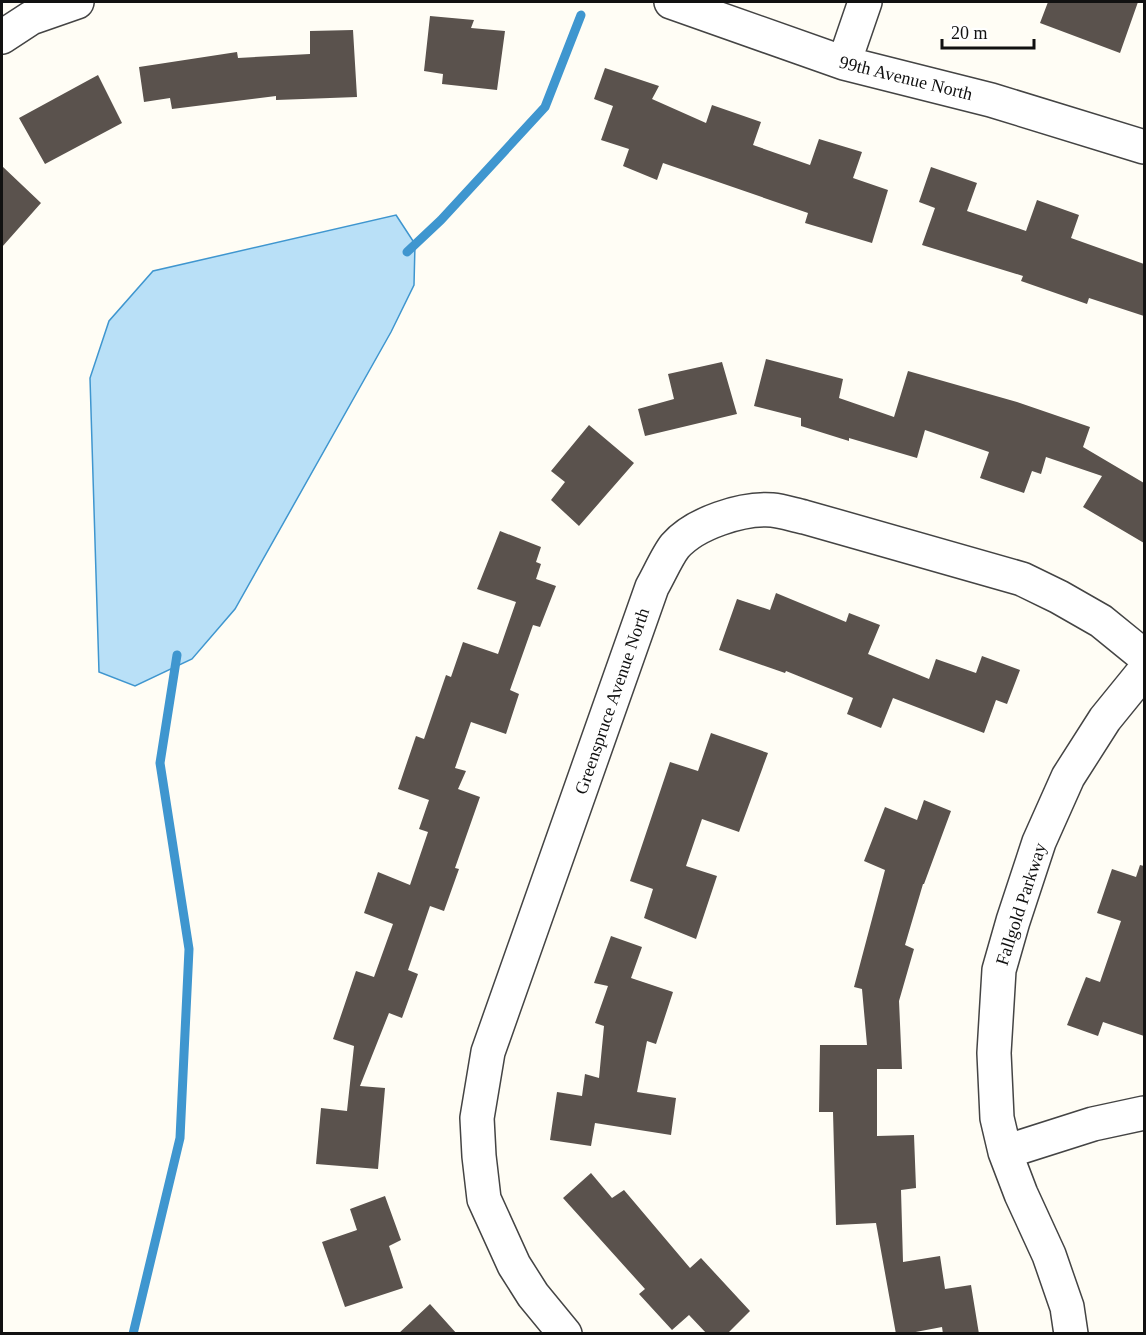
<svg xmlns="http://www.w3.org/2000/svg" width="1146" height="1335" viewBox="0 0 1146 1335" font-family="Georgia,serif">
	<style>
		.water { fill: #b9e0f7; stroke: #3f96cf; stroke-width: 1.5 }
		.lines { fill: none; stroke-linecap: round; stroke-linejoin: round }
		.stream { stroke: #3f96cf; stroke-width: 9 }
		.building { fill: #5a524d }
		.minor-casing { stroke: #444; stroke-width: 36 }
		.minor { stroke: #fff; stroke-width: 33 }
		.labels { text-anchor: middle; stroke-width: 6; stroke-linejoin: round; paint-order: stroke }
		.street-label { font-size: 18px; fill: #111; stroke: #fff }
	</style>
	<rect width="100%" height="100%" fill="#fffdf5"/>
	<path class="water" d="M 396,215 L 415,244 L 414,285 L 391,332 L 235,609 L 192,659 L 135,686 L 99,672 L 90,378 L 109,321 L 153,271 Z"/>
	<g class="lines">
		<path class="stream" d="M 407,252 L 441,220 L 545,107 L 581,15
			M 133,1334 L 180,1138 L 189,949 L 160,763 L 177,655"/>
	</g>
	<path class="building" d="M 1048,2 L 1138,2 L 1120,53 L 1040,23 Z
		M 430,16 L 474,20 L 471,28 L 505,31 L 497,90 L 442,84 L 443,74 L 424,71 Z
		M 353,30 L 357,97 L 276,100 L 276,96 L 172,109 L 170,98 L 144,102 L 139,67 L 237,52 L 238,58 L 310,54 L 310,31 Z
		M 605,68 L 659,86 L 652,99 L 706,123 L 712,105 L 761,122 L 753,145 L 810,165 L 819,139 L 862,152 L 853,178 L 888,190 L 872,243 L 805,223 L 808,213 L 663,163 L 657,180 L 623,166 L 629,149 L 601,140 L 613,106 L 594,99 Z
		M 98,75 L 122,123 L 45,164 L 19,118 Z
		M 2,166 L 41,203 L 2,247 Z
		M 931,167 L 977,183 L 967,211 L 1026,231 L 1037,200 L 1079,215 L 1071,238 L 1144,264 L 1144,316 L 1089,298 L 1087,304 L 1021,281 L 1023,276 L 922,245 L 935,208 L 919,202 Z
		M 766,359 L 843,379 L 839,398 L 894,417 L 908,371 L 1017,402 L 1090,427 L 1083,447 L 1144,483 L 1144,543 L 1083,507 L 1102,476 L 1046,457 L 1041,474 L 1032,471 L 1024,493 L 980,478 L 989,452 L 925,430 L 917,458 L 849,438 L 849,441 L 801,426 L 801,418 L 754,406 Z
		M 722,362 L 737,414 L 645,436 L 638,409 L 674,399 L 668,374 Z
		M 589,425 L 634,463 L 579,526 L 551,500 L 565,482 L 551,471 Z
		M 500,531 L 541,547 L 536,562 L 541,564 L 536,579 L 556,586 L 540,627 L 533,625 L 510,690 L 519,694 L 506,734 L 471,722 L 455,768 L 466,771 L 458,789 L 480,797 L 455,868 L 459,869 L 444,911 L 430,906 L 408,970 L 418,974 L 402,1018 L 389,1013 L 360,1086 L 385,1088 L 378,1169 L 316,1164 L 321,1108 L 347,1111 L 354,1046 L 333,1039 L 356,971 L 374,977 L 393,924 L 364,913 L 378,872 L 410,885 L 428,832 L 419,829 L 429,800 L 398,789 L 416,736 L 424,739 L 446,675 L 451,677 L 463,642 L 498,654 L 516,602 L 477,589 Z
		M 776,593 L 846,622 L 849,613 L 880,625 L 868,654 L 929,679 L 936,659 L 976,673 L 982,656 L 1020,670 L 1007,704 L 996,700 L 984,733 L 893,698 L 881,728 L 847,714 L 853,698 L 786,671 L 785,673 L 719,650 L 737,599 L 770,610 Z
		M 711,733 L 768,753 L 739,832 L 702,819 L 686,866 L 717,876 L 696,939 L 644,918 L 653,889 L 630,881 L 670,762 L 698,771 Z
		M 924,800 L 951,811 L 924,884 L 923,884 L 905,945 L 914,949 L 899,1001 L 902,1069 L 877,1069 L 877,1136 L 914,1135 L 916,1188 L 901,1190 L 903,1262 L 940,1256 L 945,1289 L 971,1285 L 979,1334 L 943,1334 L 942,1327 L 905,1334 L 896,1334 L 876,1223 L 836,1225 L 833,1112 L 819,1112 L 820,1045 L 867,1045 L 862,989 L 854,987 L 885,870 L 864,861 L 885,807 L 917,820 Z
		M 1140,865 L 1144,866 L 1144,1036 L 1103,1022 L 1098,1036 L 1067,1025 L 1086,977 L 1100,982 L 1121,921 L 1097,913 L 1112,869 L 1136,877 Z
		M 611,936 L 642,947 L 631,978 L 673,992 L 656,1044 L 647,1041 L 637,1092 L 676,1098 L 671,1135 L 595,1123 L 591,1146 L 550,1140 L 557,1092 L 582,1096 L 585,1074 L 599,1078 L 604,1026 L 595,1023 L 608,986 L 594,983 Z
		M 591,1173 L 612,1198 L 624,1190 L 690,1268 L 701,1258 L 750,1311 L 727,1334 L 707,1334 L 689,1315 L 672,1330 L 639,1294 L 645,1289 L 563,1198 Z
		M 385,1196 L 401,1240 L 389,1246 L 403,1288 L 345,1307 L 322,1242 L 357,1230 L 350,1209 Z
		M 430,1304 L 457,1334 L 398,1334 Z"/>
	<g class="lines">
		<g class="minor-casing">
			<path id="minor" d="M 671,2 L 844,63 L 991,100 L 1144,147
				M 2,37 L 31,18 L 77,2
				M 844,63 L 865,2
				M 1005,1152 L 1093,1124 L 1144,1113
				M 565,1334 L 533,1295 L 514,1265 L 484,1199 L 479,1156 L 477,1118 L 488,1052 L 652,587 C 659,575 667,556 675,546 C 695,523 742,508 772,510 C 783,511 794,515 804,517 L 1022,579 L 1059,597 L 1101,621 L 1144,656
				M 1071,1334 L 1067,1307 L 1049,1255 L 1021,1194 L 1005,1152 L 997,1118 L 994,1053 L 999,970 L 1013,921 L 1039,842 L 1068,777 L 1105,719 L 1144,671"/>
		</g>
		<use href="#minor" class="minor"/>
	</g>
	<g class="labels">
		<g class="street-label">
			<text transform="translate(906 78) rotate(14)" y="6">99th Avenue North</text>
			<text transform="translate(612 701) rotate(-71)" y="6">Greenspruce Avenue North</text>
			<text transform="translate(1021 904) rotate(-72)" y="6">Fallgold Parkway</text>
		</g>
	</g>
	<rect width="1146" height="1335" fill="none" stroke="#111111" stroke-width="6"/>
	<path d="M942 39v9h92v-9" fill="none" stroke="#111111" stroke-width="3"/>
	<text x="951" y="39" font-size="18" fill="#111111" stroke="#ffffff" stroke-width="4.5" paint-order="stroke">20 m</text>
</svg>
